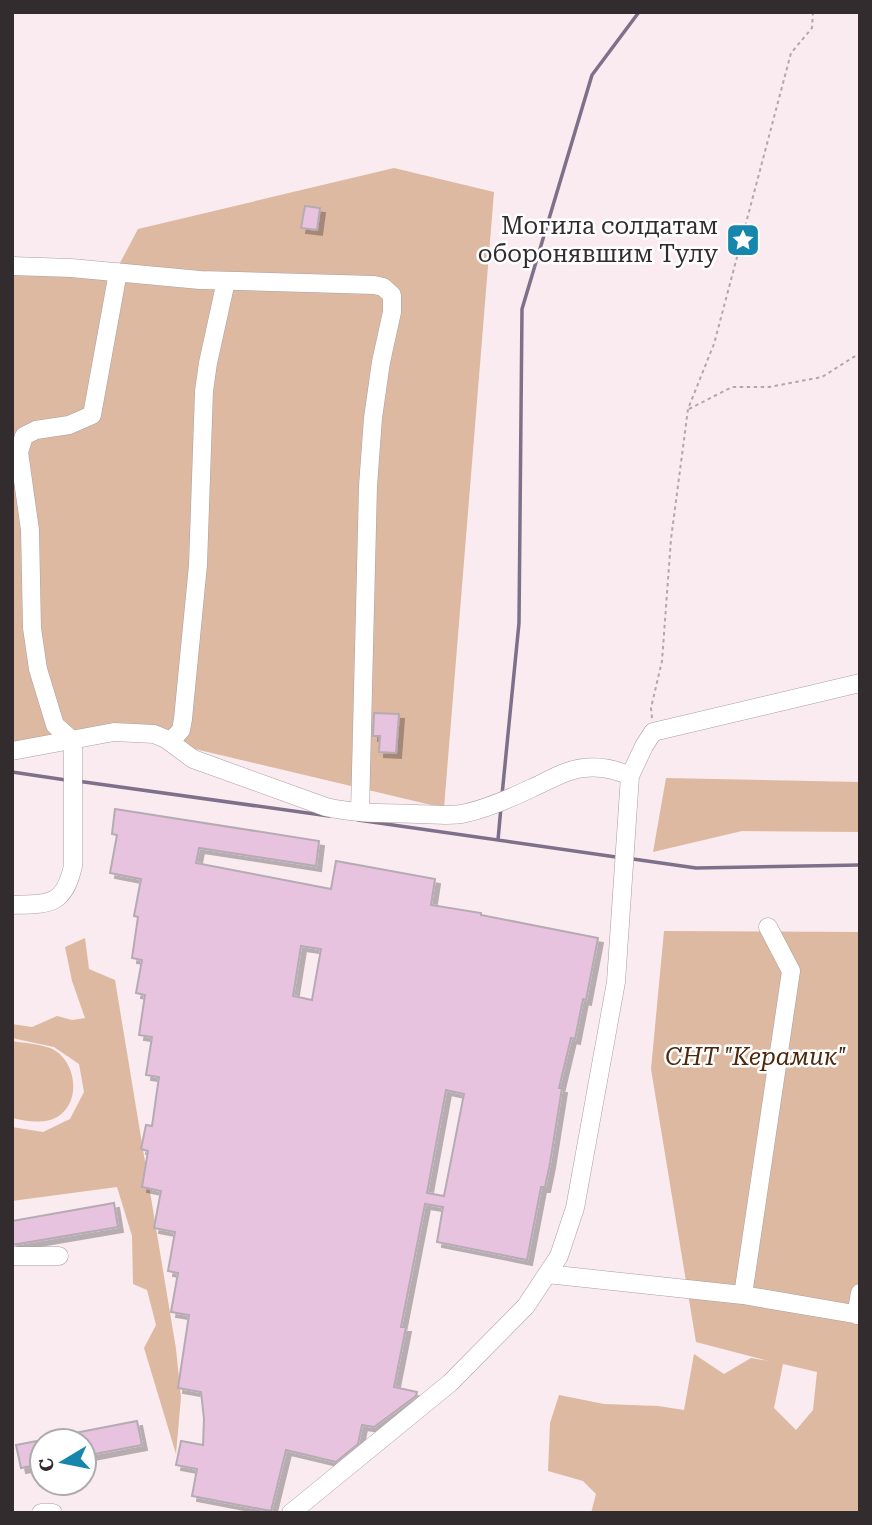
<svg xmlns="http://www.w3.org/2000/svg" width="872" height="1525" viewBox="0 0 872 1525" font-family="'Roboto Serif',serif">
	<style>
		.green { fill: #deb9a2; fill-rule: evenodd }
		.lines { fill: none; stroke-linecap: round; stroke-linejoin: round }
		.stream { stroke: #7e708a; stroke-width: 3.5 }
		.building { fill: #e8c3df; stroke: #b6abb3; stroke-width: 2; fill-rule: evenodd; filter: url(#shadow) }
		.minor-casing { stroke: #ab9ea1; stroke-width: 19 }
		.path { stroke: #b2a7ab; stroke-width: 2; stroke-dasharray: 3.5 3.5; stroke-linecap: butt }
		.minor { stroke: #fff; stroke-width: 18 }
		.labels { text-anchor: middle; stroke-width: 5; stroke-linejoin: round; paint-order: stroke }
		.poi-label { font-size: 24px; fill: #322c2e; stroke: #fff; text-anchor: end }
		.park-label { font-size: 24px; font-style: italic; fill: #4e280c; stroke: #fff }
	</style>
	<defs>
		<filter id="shadow"><feDropShadow dx="5" dy="5" stdDeviation="0" flood-color="#0004"/></filter>
	</defs>
	<rect width="100%" height="100%" fill="#f9ebef"/>
	<path class="green" d="M 394,168 L 494,192 L 444,808 L 119,731 L 12,756 L 12,270 L 112,278 L 138,229 Z
		M 666,778 L 860,782 L 860,832 L 742,831 L 653,852 Z
		M 664,931 L 860,932 L 860,1513 L 591,1513 L 596,1494 L 583,1481 L 548,1471 L 550,1423 L 559,1395 L 604,1404 L 658,1406 L 684,1410 L 694,1354 L 724,1374 L 751,1358 L 769,1361 L 696,1342 L 651,1069 ZM 783,1364 L 817,1372 L 813,1410 L 796,1430 L 774,1408 Z
		M 85,938 L 89,969 L 115,980 L 176,1349 L 181,1397 L 176,1454 L 144,1348 L 156,1325 L 147,1290 L 133,1284 L 132,1236 L 117,1187 L 12,1201 L 12,1127 L 43,1132 L 70,1119 L 84,1092 L 79,1064 L 54,1047 L 12,1038 L 12,1024 L 32,1027 L 57,1016 L 72,1020 L 85,1018 L 72,981 L 65,947 Z
		M 12,1041 C 24,1043 39,1044 50,1048 C 79,1060 83,1110 50,1120 C 37,1123 25,1121 12,1118 Z"/>
	<g class="lines">
		<path class="stream" d="M 12,772 L 66,780
			M 77,781 L 329,816
			M 502,795 L 519,623 L 522,309 L 592,75 L 639,12
			M 358,820 L 616,857
			M 498,840 L 501,807
			M 633,859 L 696,868 L 860,865"/>
	</g>
	<path class="building" d="M 305,206 L 320,208 L 317,230 L 301,228 Z
		M 374,713 L 399,714 L 396,753 L 379,752 L 380,736 L 373,736 Z
		M 115,809 L 319,841 L 316,866 L 199,848 L 196,863 L 331,889 L 336,861 L 435,879 L 431,905 L 481,913 L 481,915 L 598,938 L 586,1000 L 583,999 L 575,1039 L 571,1038 L 559,1088 L 562,1088 L 550,1163 L 545,1187 L 541,1187 L 527,1260 L 437,1242 L 443,1207 L 425,1204 L 401,1327 L 406,1327 L 394,1387 L 417,1392 L 416,1396 L 374,1427 L 362,1425 L 358,1444 L 336,1462 L 286,1450 L 271,1511 L 192,1496 L 197,1469 L 176,1465 L 181,1441 L 203,1445 L 204,1419 L 201,1392 L 178,1388 L 189,1315 L 171,1312 L 178,1273 L 168,1271 L 175,1232 L 154,1228 L 161,1191 L 142,1187 L 148,1151 L 141,1149 L 146,1125 L 152,1126 L 159,1077 L 146,1075 L 152,1037 L 139,1035 L 145,995 L 136,993 L 142,960 L 132,958 L 138,917 L 134,916 L 141,879 L 110,873 L 117,835 L 112,834 ZM 301,946 L 321,949 L 312,1000 L 293,996 ZM 446,1090 L 464,1094 L 444,1196 L 427,1193 Z
		M 114,1203 L 118,1227 L 12,1245 L 12,1221 Z
		M 137,1421 L 142,1445 L 84,1456 L 84,1441 L 59,1441 L 59,1436 Z
		M 42,1440 L 42,1464 L 21,1468 L 16,1445 Z"/>
	<g class="lines">
		<g class="minor-casing">
			<path id="minor" d="M 12,266 L 71,268 L 200,280 L 374,285 L 383,287 L 392,295 L 392,312 L 381,362 L 373,418 L 368,486 L 360,812
				M 73,741 L 55,725 L 38,669 L 32,628 L 30,530 L 19,452 L 24,436 L 36,430 L 69,425 L 92,415 L 118,272
				M 170,742 L 181,730 L 183,719 L 198,565 L 204,391 L 208,363 L 226,281
				M 12,751 L 114,732 L 154,734 L 166,739 L 193,759 L 326,807 C 356,814 387,813 418,814 C 434,814 451,817 466,813 C 489,808 511,798 532,788 C 548,781 565,770 583,768 C 599,766 615,769 630,776
				M 12,905 C 49,904 64,906 73,866 L 73,741
				M 12,1256 L 59,1256
				M 547,1274 L 743,1295 L 860,1315
				M 743,1295 L 791,971 L 768,927
				M 856,1315 L 860,1293
				M 41,1513 L 53,1513
				M 291,1513 L 450,1383 L 526,1306 L 559,1256 L 575,1208 L 616,982 L 630,776 L 644,746 L 653,732 L 860,683"/>
		</g>
		<path class="path" d="M 689,409 L 732,387 L 769,387 L 822,377 L 860,353
			M 652,718 L 651,708 L 662,661 L 671,539 L 688,409 L 714,344 L 791,53 L 812,28 L 813,12"/>
		<use href="#minor" class="minor"/>
	</g>
	<defs>
		<g id="sight-square" transform="scale(1.75)"><rect x="-9" y="-9" width="18" height="18" rx="4" fill="#1786ad" stroke="#fff"/><path d="M0-6L1.8-2.2L6-1.7L2.9 1.2L3.7 5.4L0 3.3L-3.7 5.4L-2.9 1.2L-6-1.7L-1.8-2.2Z" fill="#fff"/></g>
	</defs>
	<g fill-rule="evenodd">
		<use href="#sight-square" x="743" y="240"/>
	</g>
	<g class="labels">
		<g class="poi-label">
			<text x="718" y="234">Могила солдатам<tspan x="718" dy="28">оборонявшим Тулу</tspan></text>
		</g>
		<g class="park-label">
			<text x="756" y="1065">СНТ "Керамик"</text>
		</g>
	</g>
	<rect width="872" height="1525" fill="none" stroke="#322c2e" stroke-width="28"/>
	<g transform="translate(63 1462) rotate(260)"><circle r="33" fill="#ffffff" stroke="#adabab" stroke-width="2"/>
	<path d="M0-5L12 26L0 18L-12 26Z" fill="#1786ad"/>
	<text y="-10" font-size="19" font-weight="bold" text-anchor="middle" fill="#322c2e">С</text>
	</g>
</svg>
